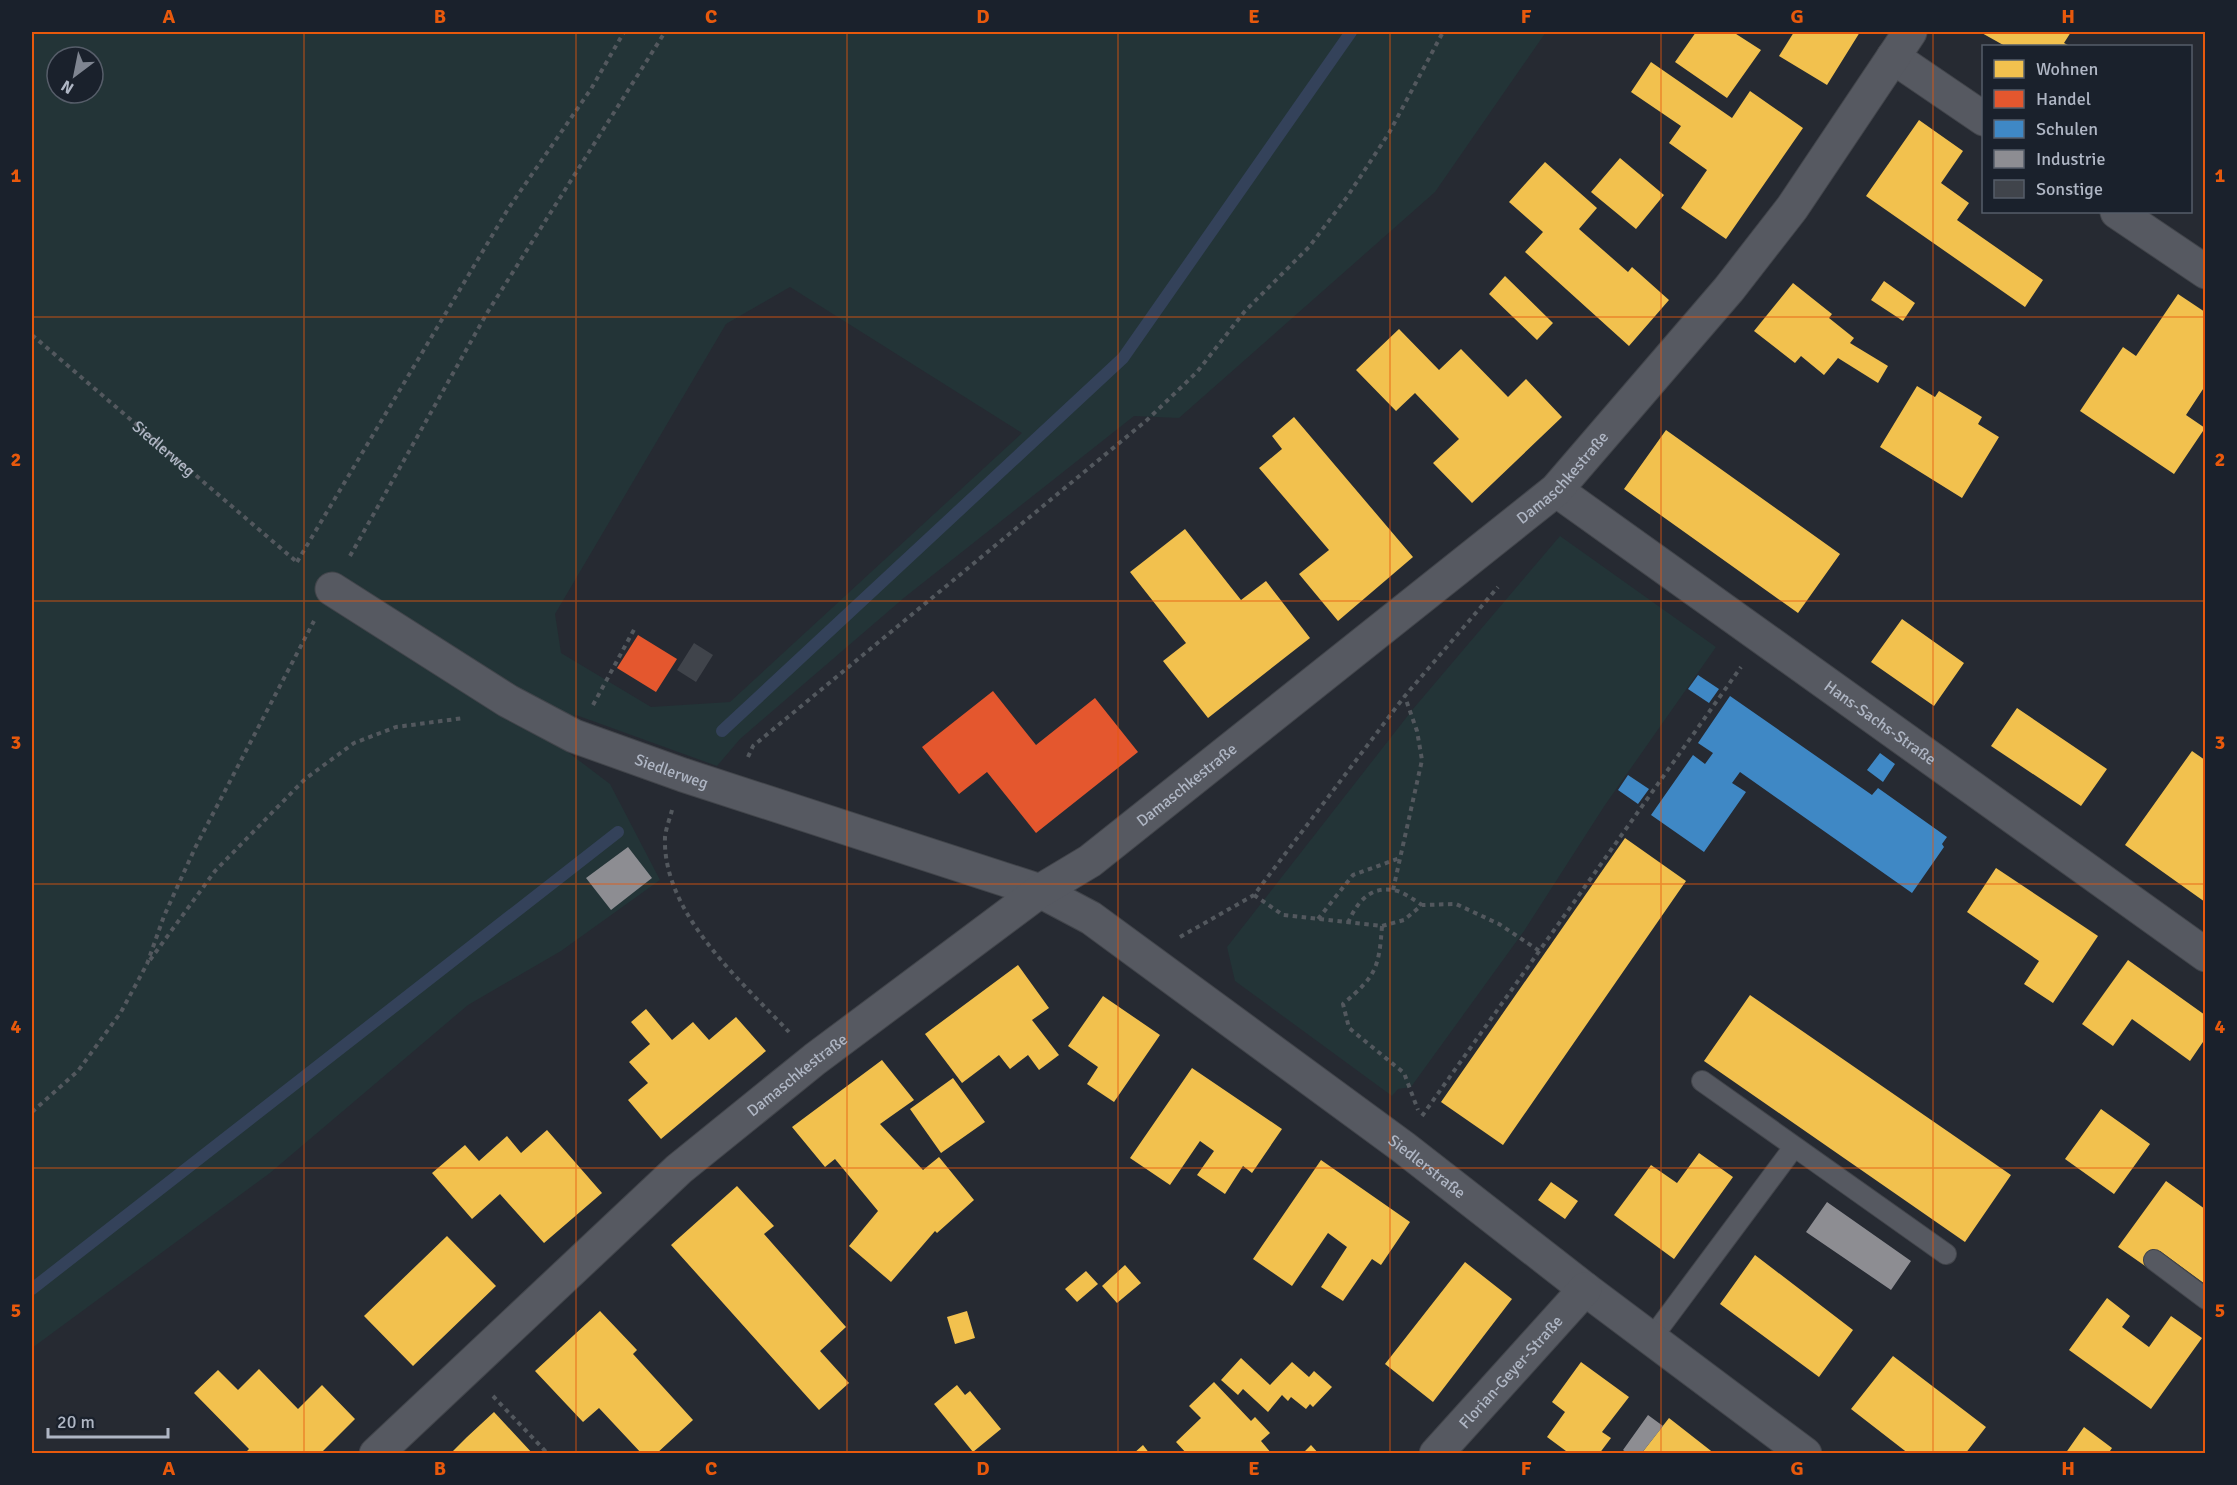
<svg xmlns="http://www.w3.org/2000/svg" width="2237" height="1485" font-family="Signika,sans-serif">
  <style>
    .green { fill: #233437; fill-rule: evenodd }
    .homes { fill: #f2c14e }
    .shops { fill: #e4572e }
    .schools { fill: #3f88c5 }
    .industry { fill: #8d8d92 }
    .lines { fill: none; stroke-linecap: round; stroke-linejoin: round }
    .stream { stroke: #34425a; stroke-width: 12 }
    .building { fill: #40444b }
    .lane-casing { stroke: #42454b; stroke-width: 22 }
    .street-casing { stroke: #42454b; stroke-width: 35 }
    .path { stroke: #53585e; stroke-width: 4; stroke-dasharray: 4.5 4.5; stroke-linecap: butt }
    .lane { stroke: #565961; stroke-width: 20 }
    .street { stroke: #565961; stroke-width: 33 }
    .grid { fill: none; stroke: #e8590c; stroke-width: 1.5; stroke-opacity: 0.55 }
    .labels { text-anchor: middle; stroke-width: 6; stroke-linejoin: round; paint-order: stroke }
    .street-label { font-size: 16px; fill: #afb6c4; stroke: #1a212c }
    .neatline { fill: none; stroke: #e8590c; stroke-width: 2 }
    .grid-label { font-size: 20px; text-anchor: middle; font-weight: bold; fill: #e8590c }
  </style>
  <rect width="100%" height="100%" fill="#262a32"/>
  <path class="green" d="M32,32H1546L1435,192L1179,418L1134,416L905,597L740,739L717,766L576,715L548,737L610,784L660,880L561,951L468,1005L270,1173L32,1348ZM57,57H93V93H57ZM790,287L1022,433L730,702L651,707L561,653L555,614L726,324Z
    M1560,536L1716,647L1605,805L1524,931L1411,1087L1398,1089L1392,1096L1235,981L1227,947L1413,709Z"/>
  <path class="homes" d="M1696,32H1733L1761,50L1727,98L1675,62Z
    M1794,32H1860L1827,85L1779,56Z
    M1980,32H2071L2064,43L2070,46H2005Z
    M1651,62L1732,118L1750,91L1803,128L1726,239L1681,208L1707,170L1669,143L1681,126L1631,92Z
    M1919,120L1963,151L1941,183L1969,203L1957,220L2043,280L2025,307L1866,196Z
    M1620,158L1664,195L1636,229L1591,192Z
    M1545,162L1597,208L1579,229L1628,272L1632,267L1669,300L1629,346L1525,252L1543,232L1509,202Z
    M1505,276L1553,323L1537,340L1489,294Z
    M1884,281L1915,303L1903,321L1871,300Z
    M1793,283L1832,314L1829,318L1854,338L1850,343L1888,366L1878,383L1838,358L1824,375L1801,356L1795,363L1754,331Z
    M2178,294L2205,312V386L2186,415L2205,428L2174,474L2080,411L2123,347L2136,356Z
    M1399,329L1439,370L1461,349L1508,397L1526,379L1562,417L1472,503L1433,463L1459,439L1415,393L1396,411L1356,370Z
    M1917,386L1935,397L1939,391L1982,417L1978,424L1999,437L1962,498L1880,447Z
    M1294,417L1413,557L1338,621L1299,574L1329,550L1259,468L1282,449L1272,436Z
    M1666,430L1840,554L1798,613L1624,489Z
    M1185,529L1241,600L1266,581L1310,638L1208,718L1163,661L1186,643L1130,572Z
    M1902,619L1964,663L1934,706L1871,662Z
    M2017,708L2107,769L2081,806L1991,746Z
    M2192,751L2205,760V902L2125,845Z
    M1625,838L1686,881L1503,1145L1441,1102Z
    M1996,868L2098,936L2053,1003L2024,984L2039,961L1967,912Z
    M2128,960L2205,1015V1039L2190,1061L2132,1019L2113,1046L2082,1024Z
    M1018,965L1049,1008L1032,1020L1059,1055L1039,1070L1028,1055L1010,1069L999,1055L962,1083L925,1034Z
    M1750,995L2011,1175L1965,1242L1704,1061Z
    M1103,996L1160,1035L1114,1102L1087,1084L1098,1067L1068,1046Z
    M646,1009L672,1040L693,1022L709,1040L736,1017L766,1051L661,1139L628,1100L648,1083L629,1062L650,1044L631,1022Z
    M882,1060L914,1100L880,1124L923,1170L939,1157L974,1200L937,1233L935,1231L891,1282L849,1246L878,1211L835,1159L825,1167L792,1127Z
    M1192,1068L1282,1129L1252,1173L1243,1166L1225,1194L1197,1175L1214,1151L1200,1141L1170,1185L1130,1158Z
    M953,1078L985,1122L941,1153L910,1109Z
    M2101,1109L2150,1144L2114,1194L2065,1159Z
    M547,1130L602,1193L544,1243L500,1194L472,1219L432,1173L465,1145L479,1161L507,1136L521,1153Z
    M1699,1153L1733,1177L1674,1259L1614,1215L1651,1165L1677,1183Z
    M1321,1160L1410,1222L1381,1265L1372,1259L1343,1301L1321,1287L1347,1247L1328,1233L1292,1286L1253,1259Z
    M2166,1181L2205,1209V1284L2160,1251L2148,1268L2118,1247Z
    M1551,1182L1578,1201L1565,1219L1538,1200Z
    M737,1186L774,1226L764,1234L846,1327L820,1351L849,1383L819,1410L671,1245Z
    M447,1236L496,1286L413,1366L364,1316Z
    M1755,1255L1853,1330L1819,1377L1720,1304Z
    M1465,1262L1512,1299L1433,1402L1385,1364Z
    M1125,1265L1141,1283L1117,1303L1102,1286Z
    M1086,1271L1098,1284L1077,1302L1065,1289Z
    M2107,1298L2130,1316L2122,1327L2149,1347L2171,1316L2202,1338L2151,1409L2069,1350Z
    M600,1311L637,1350L633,1354L693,1420L656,1454H642L599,1408L583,1422L535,1371Z
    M967,1311L975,1338L955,1344L947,1317Z
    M1893,1356L1986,1427L1965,1454H1909L1851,1409Z
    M1241,1358L1270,1385L1292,1362L1309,1377L1314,1371L1332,1387L1313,1407L1310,1404L1306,1409L1291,1397L1288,1401L1282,1395L1268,1412L1243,1389L1238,1395L1221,1380Z
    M1581,1362L1629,1397L1602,1432L1611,1438L1599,1454H1570L1547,1437L1565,1412L1552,1402Z
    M259,1369L298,1409L322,1385L355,1419L320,1454H244L249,1449L194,1393L218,1370L238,1390Z
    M1214,1382L1251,1421L1255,1417L1270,1433L1261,1441L1272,1454H1187L1176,1442L1201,1418L1189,1406Z
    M957,1385L965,1395L970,1391L1001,1429L973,1452L934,1404Z
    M494,1412L533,1454H450L467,1437Z
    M1669,1418L1715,1454H1641Z
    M2084,1427L2112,1448L2108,1454H2065Z
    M1143,1445L1150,1454H1133Z
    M1311,1445L1319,1454H1302Z"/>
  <path class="shops" d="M638,635L677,659L656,692L617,668Z
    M993,691L1036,745L1095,698L1138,752L1036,833L987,772L959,794L922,747Z"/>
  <path class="schools" d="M1698,675L1719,689L1709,703L1688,689Z
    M1730,696L1872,795L1878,788L1947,837L1942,844L1944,847L1912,893L1740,772L1732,783L1746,792L1704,852L1651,815L1693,755L1705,764L1713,753L1698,743Z
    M1880,753L1895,764L1883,782L1867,770Z
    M1628,775L1649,789L1638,804L1618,790Z"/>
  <path class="industry" d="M628,847L652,878L611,910L586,878Z
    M1827,1202L1911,1261L1891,1290L1806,1232Z
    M1648,1415L1663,1426L1641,1454H1628L1623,1450Z"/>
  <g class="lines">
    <path class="stream" d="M722,731L1123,358L1351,32
      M32,1289L618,832"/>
  </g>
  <path class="building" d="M694,643L713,655L696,682L677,670Z"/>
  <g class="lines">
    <g class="lane-casing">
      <path id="lane" d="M1702,1081L1946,1254
        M2154,1260L2206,1299
        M1651,1339L1794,1147"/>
    </g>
    <g class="street-casing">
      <g id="street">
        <path d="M1893,57L1984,119"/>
        <path d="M2117,212L2206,272"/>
        <path id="s2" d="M1556,490L2206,955"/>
        <path id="s3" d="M332,589L508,701L574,736L683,775L1040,891L1091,918L1403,1147L1585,1289L1805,1454"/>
        <path id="s4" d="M376,1454L679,1169L815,1059L1040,891L1090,861L1556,490L1729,289L1792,208L1910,32"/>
        <path id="s5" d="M1436,1454L1585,1289"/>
      </g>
    </g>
    <g class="path">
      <path id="s1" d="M32,335L298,563"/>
      <path d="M350,556L487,313L665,32"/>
      <path d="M297,562L508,209L591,89L624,32"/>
      <path d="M593,705L636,626"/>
      <path d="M748,757L753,746L1147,420L1197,372L1245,311L1309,247L1347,197L1389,133L1443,32"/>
      <path d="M672,810C670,818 666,828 665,837C662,913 741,981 789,1032"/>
      <path d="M1393,890L1422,760L1417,731L1405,697"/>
      <path d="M1254,895L1283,915L1382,926L1404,920L1422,905L1456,904L1499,924L1541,952"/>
      <path d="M1318,919L1353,875L1400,858"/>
      <path d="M1348,923C1356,904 1369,886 1393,890C1402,891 1414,900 1422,905"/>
      <path d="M1382,926C1379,968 1376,976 1343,1004L1349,1028L1404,1073L1418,1110"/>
      <path d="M1180,937L1254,895L1404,697L1498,587"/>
      <path d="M150,960L215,871L305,779L354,743L396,727L464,718"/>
      <path d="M32,1112L78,1071L121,1012L147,964L164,916L195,848L314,621"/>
      <path d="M1422,1116L1741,667"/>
      <path d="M493,1396L548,1454"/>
    </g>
    <use href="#lane" class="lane"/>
    <use href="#street" class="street"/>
  </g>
  <path class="grid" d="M304,32V1454M576,32V1454M847,32V1454M1118,32V1454M1390,32V1454M1661,32V1454M1933,32V1454M32,317H2206M32,601H2206M32,884H2206M32,1168H2206"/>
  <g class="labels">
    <g class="street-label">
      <text dy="6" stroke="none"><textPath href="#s1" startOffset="174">Siedlerweg</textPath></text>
      <text dy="6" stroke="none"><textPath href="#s4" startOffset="1539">Damaschkestraße</textPath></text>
      <text dy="6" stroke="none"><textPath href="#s2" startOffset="399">Hans-Sachs-Straße</textPath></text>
      <text dy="6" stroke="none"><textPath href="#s3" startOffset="387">Siedlerweg</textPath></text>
      <text dy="6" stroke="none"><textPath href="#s4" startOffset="1053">Damaschkestraße</textPath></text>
      <text dy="6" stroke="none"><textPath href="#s4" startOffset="567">Damaschkestraße</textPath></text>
      <text dy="6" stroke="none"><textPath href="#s3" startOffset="1250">Siedlerstraße</textPath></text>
      <text dy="6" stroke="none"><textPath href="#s5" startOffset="111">Florian-Geyer-Straße</textPath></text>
    </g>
  </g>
  <rect width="2237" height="1485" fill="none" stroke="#1a212c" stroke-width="66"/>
  <rect x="1982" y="45" width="210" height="168" fill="#1a212c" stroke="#565d69" stroke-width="1.5"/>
  <rect x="1994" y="60" width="30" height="18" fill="#f2c14e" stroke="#565d69" stroke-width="1.5"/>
  <text x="2036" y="75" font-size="18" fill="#afb6c4">Wohnen</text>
  <rect x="1994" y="90" width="30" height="18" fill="#e4572e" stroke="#565d69" stroke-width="1.5"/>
  <text x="2036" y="105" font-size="18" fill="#afb6c4">Handel</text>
  <rect x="1994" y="120" width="30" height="18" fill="#3f88c5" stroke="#565d69" stroke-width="1.5"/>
  <text x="2036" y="135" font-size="18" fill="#afb6c4">Schulen</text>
  <rect x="1994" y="150" width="30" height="18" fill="#8d8d92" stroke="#565d69" stroke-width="1.5"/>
  <text x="2036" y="165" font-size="18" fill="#afb6c4">Industrie</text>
  <rect x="1994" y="180" width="30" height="18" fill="#40444b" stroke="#565d69" stroke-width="1.5"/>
  <text x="2036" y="195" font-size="18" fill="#afb6c4">Sonstige</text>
  <g transform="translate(75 75) rotate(212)"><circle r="28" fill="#1a212c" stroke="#565d69" stroke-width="1.5"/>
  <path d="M0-4.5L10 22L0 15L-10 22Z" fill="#7f8591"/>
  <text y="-9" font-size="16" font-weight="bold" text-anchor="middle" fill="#afb6c4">N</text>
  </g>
  <path d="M48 1428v9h120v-9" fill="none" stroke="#afb6c4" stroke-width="3"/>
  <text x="57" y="1428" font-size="18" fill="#afb6c4" stroke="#1a212c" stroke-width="4.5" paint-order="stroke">20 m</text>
  <rect x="33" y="33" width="2171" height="1419" class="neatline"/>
  <g class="grid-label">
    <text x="169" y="23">A</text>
    <text x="440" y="23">B</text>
    <text x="711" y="23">C</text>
    <text x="983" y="23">D</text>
    <text x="1254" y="23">E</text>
    <text x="1526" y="23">F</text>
    <text x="1797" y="23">G</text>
    <text x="2068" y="23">H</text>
    <text x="16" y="182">1</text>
    <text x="2220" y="182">1</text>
    <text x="16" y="466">2</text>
    <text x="2220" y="466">2</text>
    <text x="16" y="749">3</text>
    <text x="2220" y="749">3</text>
    <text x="16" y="1033">4</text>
    <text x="2220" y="1033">4</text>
    <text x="16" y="1317">5</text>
    <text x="2220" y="1317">5</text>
    <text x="169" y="1475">A</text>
    <text x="440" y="1475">B</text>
    <text x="711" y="1475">C</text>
    <text x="983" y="1475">D</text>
    <text x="1254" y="1475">E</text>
    <text x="1526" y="1475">F</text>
    <text x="1797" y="1475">G</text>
    <text x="2068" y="1475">H</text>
  </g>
</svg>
